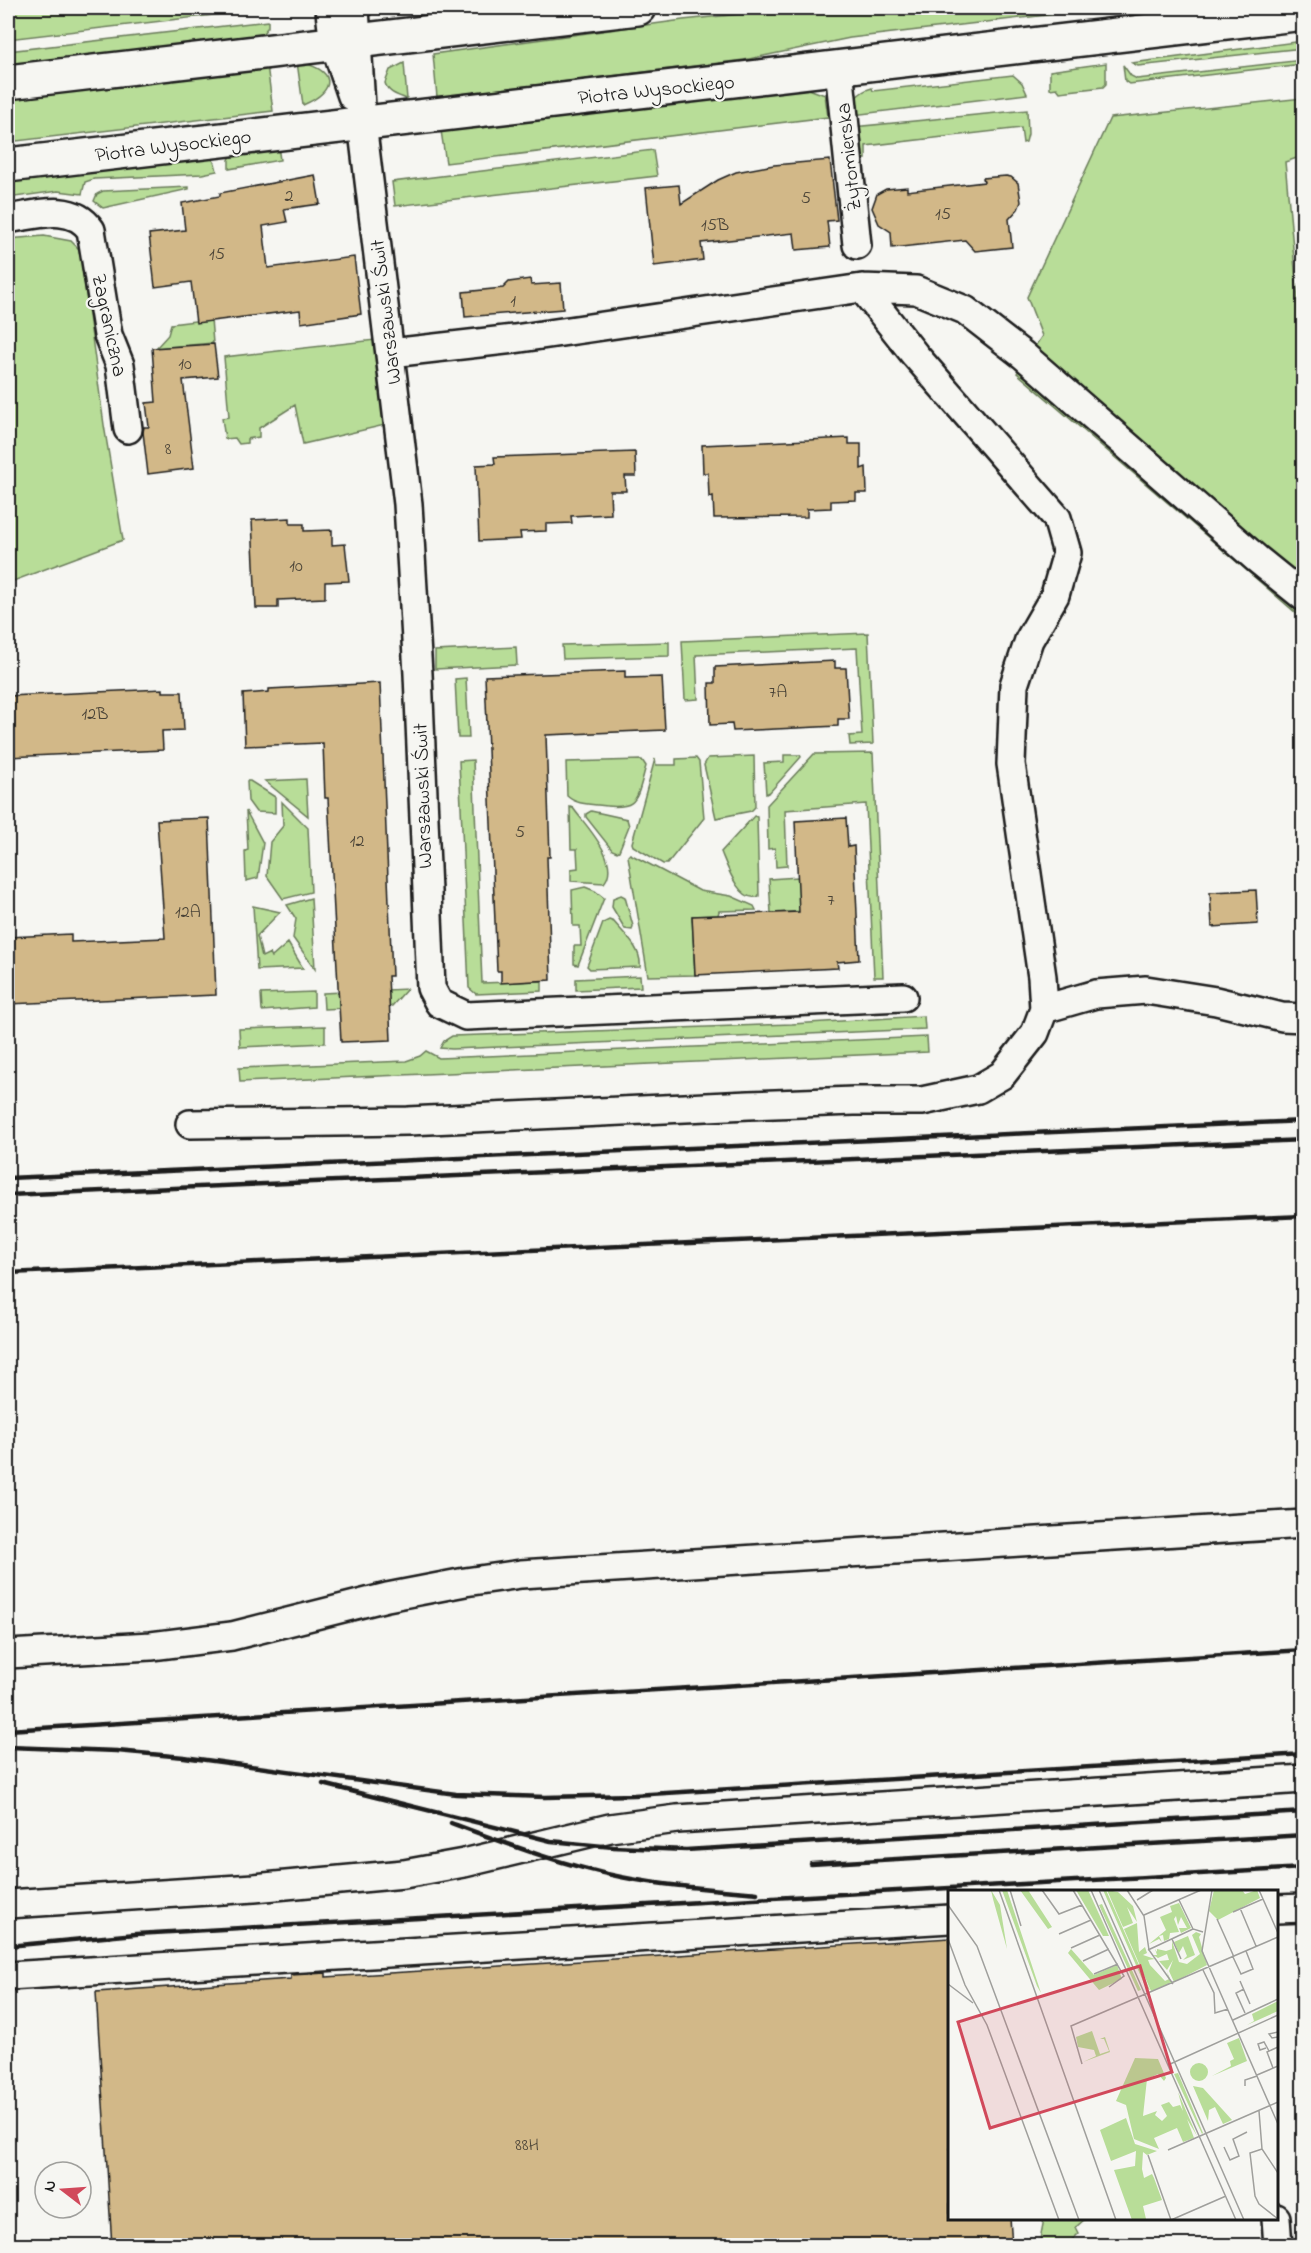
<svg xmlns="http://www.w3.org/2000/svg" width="1311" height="2253" font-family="'Indie Flower',sans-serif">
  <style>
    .green { fill: #b8dd98; stroke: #6a7c5a; stroke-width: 1.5 }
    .building { fill: #d2b888; stroke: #1c1c1c; stroke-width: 1.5 }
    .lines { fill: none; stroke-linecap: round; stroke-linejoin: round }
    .minor-casing { stroke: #1c1c1c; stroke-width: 32 }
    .major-casing { stroke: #1c1c1c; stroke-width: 38 }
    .minor { stroke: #f6f6f2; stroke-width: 27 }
    .major { stroke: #f6f6f2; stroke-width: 33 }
    .rail { stroke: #1c1c1c; stroke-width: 4.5 }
    .labels { text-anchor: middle; stroke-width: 4.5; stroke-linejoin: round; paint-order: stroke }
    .number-label { font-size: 18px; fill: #4a4337 }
    .street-label { font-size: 21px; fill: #1c1c1c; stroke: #f6f6f2 }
    .inset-road { fill: none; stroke: #9f9f9c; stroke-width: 1.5 }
    .view { fill: #d1495b; fill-opacity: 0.15; stroke: #d1495b; stroke-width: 3 }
    .inset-edge { fill: none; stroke: #1c1c1c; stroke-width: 3 }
  </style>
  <rect width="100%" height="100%" fill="#f6f6f2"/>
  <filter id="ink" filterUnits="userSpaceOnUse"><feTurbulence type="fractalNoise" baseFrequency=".0167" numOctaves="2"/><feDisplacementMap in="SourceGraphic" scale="12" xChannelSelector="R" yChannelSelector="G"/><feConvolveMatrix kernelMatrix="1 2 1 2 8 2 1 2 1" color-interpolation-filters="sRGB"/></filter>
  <g filter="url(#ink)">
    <path class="green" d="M8,8H266V9L8,39Z
      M797,8L1098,9L850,38L744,60L437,97L433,54L683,20Z
      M268,21V27L263,33V38L8,68V51Z
      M1303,41V48L1138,66L1132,63Z
      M1303,60V64L1129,84L1125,81L1123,65L1131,76L1137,79Z
      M297,62C335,68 339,90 303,105Z
      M404,63L407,99C397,95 388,93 385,83L390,70Z
      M1106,63V84L1103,87L1060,92L1057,88L1050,89V71Z
      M267,65L273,111L8,142V96Z
      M1013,75L1022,83L1027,94L853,115C850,101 858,92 872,88L873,91Z
      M806,88L825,95L828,117L446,163L441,131Z
      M1303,98V156L1285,162L1299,312H1304L1303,619L1017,373L1042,336L1027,297L1110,118Z
      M1027,110L1028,134L1026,142L1023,143L1021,128L866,146V159L861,158L853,127Z
      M278,146L280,160L229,169V160L232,154Z
      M653,150L657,176L395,206L392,182Z
      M210,156L215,163L217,171L202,174L94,179L85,182L82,194L58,191L8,198V179Z
      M189,187V189L103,208L94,201L97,194L103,191Z
      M44,236L71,241L80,250L104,425L123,540L8,583V239Z
      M211,319L213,343L156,348L168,335L171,324Z
      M375,340L385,425L303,444L295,405L259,428V437L247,439V443L239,444L235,438L225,439L222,418L229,417L224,357Z
      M868,633L873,744L850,745L849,736L862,735L857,648L696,655L698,699L685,700L682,641Z
      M669,642V656L563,659L562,645Z
      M516,647L517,665L435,669V651Z
      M466,678L469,738H458L455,679Z
      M873,753L883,977H874L866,804L785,810L787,866L776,867L775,848L768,849L767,805L814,754Z
      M784,755H800L801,757L770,792L766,794L764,763L784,762Z
      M754,756L755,807L751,811L716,818L704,765L708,758Z
      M696,758L699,762L704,818L667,864H663L633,846L632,843L655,759L656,765H676V759Z
      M473,760L482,983L542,981V991L476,994L469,988L459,761Z
      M642,760L646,766C636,801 639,811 598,805C587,804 576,804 567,796L566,762Z
      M306,779L308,816L265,781Z
      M247,781H250L275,797V813L256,812L248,801Z
      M282,802L308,828L311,892L283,899L267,876L270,842L283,826Z
      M570,807L573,808C585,825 622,862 604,883L571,881V869L578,868L577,849H571Z
      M246,811L263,843L258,878L246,881L245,851L248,850Z
      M591,811L627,819L629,826L619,851L617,852L612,850L586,817V814Z
      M754,816L757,817L759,896C740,905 727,866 721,852Z
      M630,854L700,891L731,896L754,906L756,910L719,911L718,915L692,916L695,975L648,976L628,856Z
      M798,877L806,911L771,913L769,879Z
      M585,887L595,891L604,898L578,965L574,964V946H581L580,926H573L572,890Z
      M621,895L625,897L633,926L632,930L625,929L612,907L613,898Z
      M311,898L315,969L293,938L296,919L287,905Z
      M253,906L280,912L257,936L262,957L270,953L272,957L288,943L303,968L257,970Z
      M609,920L614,922C625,935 642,949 640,967L590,969L587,966L603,923Z
      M640,976L641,987L576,990V979Z
      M407,989L392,1006L324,1009L323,993Z
      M314,992V1007L262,1011L261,994Z
      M924,1016L925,1029L452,1049L440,1048L444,1041L452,1036L792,1024Z
      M325,1026V1043L240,1047L239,1029Z
      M927,1037L928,1052L240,1082L239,1068L406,1061L420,1056L426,1051L439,1058Z
      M1044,2219V2218L1085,2219L1076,2227L1079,2233L1067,2245H1039Z"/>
    <path class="building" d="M830,160L837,220L827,221L830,247L796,250L794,233L701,243L703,260L654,266L646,188L679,185L681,204L718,180L736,172L774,165Z
      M315,175L320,204L284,209L287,222L263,226L268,268L354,257L361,314L301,323L300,310L196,323L191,282L155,287L149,234L185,230L182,203L220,196V193Z
      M1006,176L1011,177L1018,183L1021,202L1018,209L1009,219L1012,247L975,251L965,240L892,248L891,232L879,224L872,208L877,194L886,189L907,187V191L984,182L983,178Z
      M530,279L531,285L561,283L563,309L465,317L463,292L503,288L509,282Z
      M214,344L218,377L183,380L194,468L148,474L143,432L144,427H149L146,403L156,402L152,348Z
      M849,438V444H861V469L866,467L867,493H856V500L831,501V508L807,509V517L714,518L713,496L709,497L708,473H703L702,445Z
      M635,452L636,476H625L626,491H610L611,514L571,516L572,523L546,524V531L520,532L521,539L479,541L476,465L495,464L494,457Z
      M290,518V524H304V531L332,530V545L345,544L349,581L325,582V598L278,600V608H256L252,520Z
      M835,661V668H846L849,719H838V726L733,731L732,724L710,725L709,683H715V667Z
      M625,671V678L662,677L665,730L546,735L550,857H547L551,980L501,983V971H497L485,676Z
      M380,683L392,976H388L391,1040L341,1042L328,798H325L323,743L245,746L243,694L269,692V689Z
      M163,689V692H182L184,730L162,731L163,750L8,757V696Z
      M209,818L216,995L8,1004V937L71,934V942L165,938L157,820Z
      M846,818L848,847L854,846L859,960L837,962L838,968L695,975L692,916L799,912L795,821Z
      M1256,890L1258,924L1212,927L1210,892Z
      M950,1938V2218H1010L1012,2246H112L96,1992L291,1979V1975L326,1973V1977Z"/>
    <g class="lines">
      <g class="minor-casing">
        <path id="minor" d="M330,8C331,39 342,66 352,96
          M355,8L362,123L408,504L418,674L431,988L439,1003L466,1016L903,997
          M839,68L857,245
          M8,219C35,215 72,202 91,230L108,335L120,365L128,429
          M391,353L514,339L862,288L916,290L965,310L1023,355L1257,559L1304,597
          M1044,1009L1096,994L1146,990L1216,1001L1282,1017L1304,1018
          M190,1124L408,1121L749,1105L854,1101H922L978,1089L1002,1075L1035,1033L1044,1009L1042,977L1011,764L1014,685L1029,640L1055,595L1067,553L1057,518L915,355L862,288
          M8,1654L151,1646L232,1636L387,1597L465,1582L521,1574L1304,1524
          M8,1904L254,1888L404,1874L464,1863L610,1828L677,1819L1304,1779
          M1276,1909L1304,1908
          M8,1976L950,1919
          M1276,2218L1278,2246"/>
      </g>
      <g class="major-casing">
        <path id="major" d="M8,82L638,8
          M8,165L1304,13"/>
      </g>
      <use href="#minor" class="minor"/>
      <use href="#major" class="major"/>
      <path class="rail" d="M8,1178L1304,1121
        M8,1195L1304,1140
        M8,1273L1304,1216
        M8,1730L1304,1650
        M8,1747L117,1751L184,1757L456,1794L545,1797L634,1795L1304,1754
        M323,1784L551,1841L613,1847L686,1850L1304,1812
        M451,1823C507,1844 562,1865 621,1877C665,1886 711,1889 757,1893
        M811,1864L1304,1835
        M8,1946L136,1934L1304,1868"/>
    </g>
  </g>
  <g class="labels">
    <g class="number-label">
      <text x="289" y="201">2</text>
      <text x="806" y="203">5</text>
      <text x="943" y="219">15</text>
      <text x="715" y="230">15B</text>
      <text x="217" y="259">15</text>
      <text x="513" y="306">1</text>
      <text x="185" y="369">10</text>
      <text x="168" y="454">8</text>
      <text x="296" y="571">10</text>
      <text x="778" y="697">7A</text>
      <text x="95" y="719">12B</text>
      <text x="520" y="837">5</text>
      <text x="357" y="846">12</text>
      <text x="831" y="905">7</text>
      <text x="188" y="917">12A</text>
      <text x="527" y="2150">88H</text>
    </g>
    <g class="street-label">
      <text transform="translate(656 89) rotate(-6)" y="7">Piotra Wysockiego</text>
      <text transform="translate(173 145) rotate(-7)" y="7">Piotra Wysockiego</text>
      <text transform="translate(848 157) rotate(-96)" y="7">Żytomierska</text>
      <text transform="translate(385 312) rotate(-97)" y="7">Warszawski Świt</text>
      <text transform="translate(110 325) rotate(78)" y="7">Zagraniczna</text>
      <text transform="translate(422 796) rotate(-92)" y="7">Warszawski Świt</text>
    </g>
  </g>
  <g transform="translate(948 1890)">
    <rect width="330" height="330" fill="#f6f6f2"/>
    <path d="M43,0L52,15L59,59L45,9ZM54,0H59L93,103L89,96ZM72,0H80L104,37L100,39ZM128,0H140L161,46H155ZM155,0H158L202,100L198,98ZM159,0L170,2L185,16L189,32L179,17L185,33L175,37ZM266,0H294L297,4L309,0L312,8L270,30L261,21ZM231,13L243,38L233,43L231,38H239L233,27L230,35L228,26L226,29L231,42L222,43L221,49L216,51L215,45L211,46L214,52L211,49L201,54L218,40L212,27L224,22L222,16ZM154,14L193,100L190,101L151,15ZM189,33L191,62L197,57L199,63L195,65L207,69L200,70L202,75L217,91L221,89L219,82L224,93L203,101L176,39ZM248,42L253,44L251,47L259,75L226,92L221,81L225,70L219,80L211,71L221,70L219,64L210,68L205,65H209L207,59L209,62V59L218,61L224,59V51L231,72L239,74L252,64L244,45ZM240,46L247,65L235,70L239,66L235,56L231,63L226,52ZM123,59L146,85L169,75L174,89L151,100L120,63ZM330,111V121L299,135L306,131L304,124ZM144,141L152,164L161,161L156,149H152L157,147L162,162L135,172L148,166L146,160L130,157L128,147ZM291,148L299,171L264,186L283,176L282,171L286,169L279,153ZM187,168L210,169L218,188L216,191L210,184L199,189L195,226L209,221L207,225L214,231L219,226L213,215L221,212L225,217L232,215L235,221L230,202L249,246L239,229L246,248L235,252L229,238L206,248L211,259L186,249L178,215L168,211ZM242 182a9 9 0 1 1 18 0a9 9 0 1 1-18 0ZM230,183L255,243L254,244L226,184ZM245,196L255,198L284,230L275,234L267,217L261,220L260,231ZM178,228L187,254L209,261L199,265L195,262L194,279L196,288L204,284L206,288L214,310L195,316L198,329L194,330H184L166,280L187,276L188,261L163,271L152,240Z" fill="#b8dd98"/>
    <path class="inset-road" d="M51,0L168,330M62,0L73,36M94,0L111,24L134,15M125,0L176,86L161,97M143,0L288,330M151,0L296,330M179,0L196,26L201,60L225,94M264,0L254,61L330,234M311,0L330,43M189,10L205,0M231,10L245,39L255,42M0,15L29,56L131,330M292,18L308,56M285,22L315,9M196,25L253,0M269,29L286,67M111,44L143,30M0,49L17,95L39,135L111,330M224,49L233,69M123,58L152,45M200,60L245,39M285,67L293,84L305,79L298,61M135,71L161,59M255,80L266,103L267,123L280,119M146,84L170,74M292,91L302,114M0,94L25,113M296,99L288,103L297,123M285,130L330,109M330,142L321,144L324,148L330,147M318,158L312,160L310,154L316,152L321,161M134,174L123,136L330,47M220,175L330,125M325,178L319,162L330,157M309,185L330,176M297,196V190L309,186M311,221L314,259L330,283M276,257L282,270L291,266L285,249L299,242M314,259L302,263L307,306L311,314L330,329M220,260L330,212M200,265L223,330M223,330L278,306"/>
    <path class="view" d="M192,76L224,182L42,238L10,132Z"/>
    <rect width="330" height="330" class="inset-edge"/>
  </g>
  <rect width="1311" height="2253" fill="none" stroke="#f6f6f2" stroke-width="30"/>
  <rect x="15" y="15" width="1281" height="2223" fill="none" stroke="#1c1c1c" stroke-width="2" filter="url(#ink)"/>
  <g transform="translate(63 2190) rotate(287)"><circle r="28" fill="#f6f6f2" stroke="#9f9f9c" stroke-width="1.5"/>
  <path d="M0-4.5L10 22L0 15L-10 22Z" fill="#d1495b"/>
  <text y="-9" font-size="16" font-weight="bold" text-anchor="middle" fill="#1c1c1c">N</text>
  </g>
</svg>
